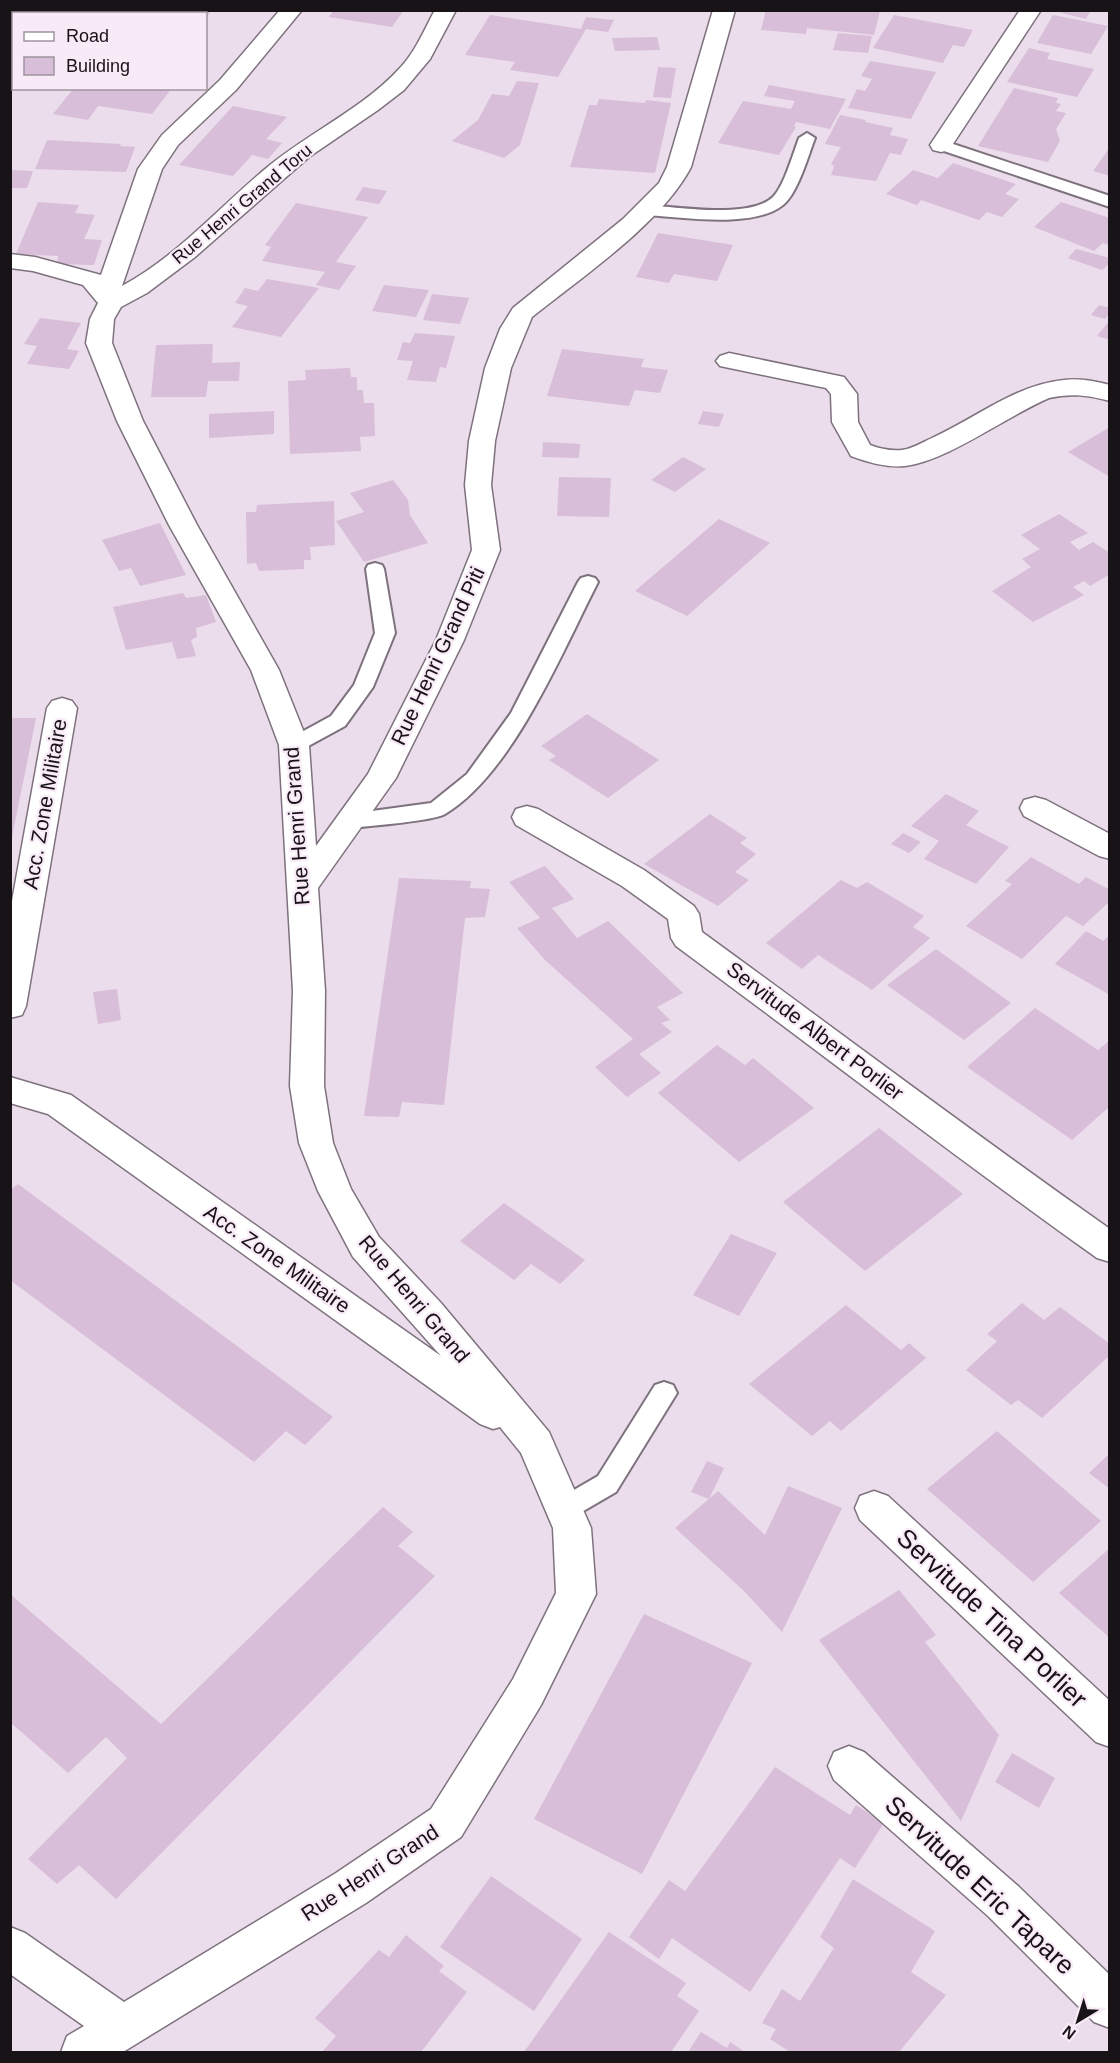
<svg xmlns="http://www.w3.org/2000/svg" width="1120" height="2063" font-family="Arial,sans-serif">
  <style>
    .building { fill: #d8bed8 }
    .lines { fill: none; stroke-linecap: round; stroke-linejoin: round }
    .lane-casing { stroke: #7e727e; stroke-width: 4 }
    .street-casing { stroke: #7e727e; stroke-width: 3 }
    .lane { fill: #fff; fill-rule: evenodd }
    .street { fill: #fff; fill-rule: evenodd }
    .labels { text-anchor: middle; stroke-width: 4.5; stroke-linejoin: round; paint-order: stroke }
    .far-street-label { font-size: 18px; fill: #171317; stroke: #f9eaf8 }
    .street-label { font-size: 21px; fill: #171317; stroke: #f9eaf8 }
    .near-street-label { font-size: 26px; fill: #171317; stroke: #f9eaf8 }
  </style>
  <rect width="100%" height="100%" fill="#ebddeb"/>
  <path class="building" d="M139,10H211L206,19V14H137Z
    M334,10H404L392,27L329,17Z
    M766,10H873L880,11L874,35L807,28L806,34L761,30Z
    M1051,10H1091L1086,19Z
    M490,15L581,29L586,17L614,20L608,32L586,29L558,77L510,70L515,62L465,55Z
    M894,15L973,30L964,47L953,45L943,63L873,48Z
    M1053,15L1108,26L1091,54L1037,43Z
    M10,24L14,25V58L10,57Z
    M838,33L872,36L868,53L833,50Z
    M657,37L660,50L615,51L612,38Z
    M1029,48L1050,53L1047,59L1094,69L1077,97L1007,82Z
    M870,61L936,72L911,119L848,108L857,89L865,91L872,79L861,76Z
    M658,67L676,68L671,98L653,97Z
    M517,81L539,83L520,145L504,158L452,141L478,120L492,94L509,96Z
    M769,85L846,99L830,129L796,122L794,126L796,127L779,155L718,143L743,101L791,109L795,101L764,96Z
    M74,88H172L152,114L98,106L88,120L53,114Z
    M1014,88L1058,98L1056,103L1061,104L1056,111L1066,113L1056,129L1060,141L1048,162L978,146Z
    M599,99L645,103L646,100L671,103L655,173L570,167L589,105H597Z
    M233,106L287,117L266,139L282,143L268,159L252,155L233,176L179,165Z
    M840,115L866,120L865,122L893,128L890,135L908,139L901,155L890,153L876,181L831,175L834,166L831,164L841,147L825,144Z
    M47,140L121,144L120,146L135,147L126,172L35,169Z
    M1110,147V176L1093,171Z
    M953,163L1016,184L1005,194L1019,199L1002,217L987,212L979,220L921,200L917,205L886,194L913,170L938,178Z
    M10,170L33,171L27,188H10Z
    M363,187L387,191L379,204L355,200Z
    M38,202L79,205L75,213L95,215L84,239L102,240L94,265L57,264L58,256L16,254Z
    M1061,202L1110,218V245L1103,243L1094,251L1034,227Z
    M296,203L368,217L336,262L356,266L339,290L316,285L325,272L262,261L271,247L265,245Z
    M658,233L733,245L717,281L674,274L669,283L636,277Z
    M1076,249L1110,258V263L1102,270L1068,258Z
    M267,279L319,288L281,337L232,327L248,306L235,303L245,288L258,291Z
    M384,285L429,290L416,317L372,311Z
    M432,294L469,298L460,324L423,320Z
    M1099,305L1110,308V313L1105,319L1091,315Z
    M40,318L81,323L67,349L79,351L69,369L27,364L37,346L24,344Z
    M1110,320V340L1097,336Z
    M415,333L455,336L446,368L440,367L436,382L407,380L413,361L397,360L403,342L410,343Z
    M213,344L212,363L240,362L239,381H208L206,397H151L156,345Z
    M562,349L644,359L641,367L668,370L660,393L635,390L629,406L547,396Z
    M350,368L351,377H357V390H363L364,403H374L375,436L360,437L361,451L290,454L288,381L306,380L305,370Z
    M274,411V434L209,438V414Z
    M703,411L724,414L719,427L698,424Z
    M1110,427V477L1068,452Z
    M543,442L580,444L579,458L542,457Z
    M683,457L706,469L675,492L651,480Z
    M559,477L611,478L609,517L557,516Z
    M393,480L408,500L410,515L428,543L364,562L336,521L364,512L350,493Z
    M334,501L335,545L310,547L311,560H304V569L259,571L256,563L247,564L246,512H256L257,505Z
    M1059,514L1088,533L1070,542L1079,550L1093,542L1110,553V574L1090,586L1084,581L1073,587L1084,595L1033,622L992,591L1031,567L1022,559L1040,549L1021,535Z
    M719,519L770,543L687,616L635,591Z
    M160,523L186,575L140,586L131,568L119,571L102,540Z
    M183,593L186,598L206,595L216,622L196,628L197,637L191,640L196,656L177,659L172,642L126,650L113,607Z
    M587,714L659,760L608,798L549,760L556,756L541,746Z
    M10,718H36L12,837H10Z
    M946,794L979,811L966,825L1009,847L976,884L924,859L939,841L911,826Z
    M710,814L747,838L740,843L756,854L735,872L749,880L718,906L644,864Z
    M903,833L921,842L909,853L891,844Z
    M1031,857L1079,884L1086,877L1110,890V901L1083,926L1066,916L1022,959L966,926L1012,884L1005,881Z
    M545,866L574,899L552,908L577,938L608,921L683,993L657,1007L670,1020L661,1023L672,1032L639,1054L661,1073L627,1097L595,1067L633,1039L545,960L517,928L540,918L509,882Z
    M399,878L471,881L470,888L490,889L485,917L465,918L444,1105L402,1102L399,1117L364,1116Z
    M841,880L857,888L867,882L924,916L913,927L930,938L872,990L818,955L802,969L766,943Z
    M1086,931L1103,941L1110,935V995L1055,964Z
    M936,949L1011,1003L964,1040L887,985Z
    M117,989L121,1020L98,1024L93,992Z
    M1035,1008L1098,1050L1110,1040V1106L1072,1140L967,1067Z
    M717,1045L745,1065L753,1058L814,1108L739,1162L658,1093Z
    M879,1128L963,1194L865,1271L783,1202Z
    M18,1184L333,1417L305,1445L286,1431L254,1462L10,1280V1190Z
    M504,1203L585,1260L560,1284L531,1264L514,1280L460,1241Z
    M731,1234L777,1253L739,1316L693,1295Z
    M1022,1303L1044,1320L1060,1307L1110,1344V1355L1042,1418L1018,1400L1011,1405L966,1370L997,1341L987,1334Z
    M846,1305L901,1350L909,1343L926,1358L841,1431L830,1421L812,1436L749,1384Z
    M997,1431L1101,1521L1033,1582L927,1489Z
    M1110,1453V1489L1089,1473Z
    M707,1461L724,1468L709,1499L691,1492Z
    M788,1486L842,1508L782,1632L743,1590L675,1528L718,1491L765,1535Z
    M383,1507L413,1532L398,1546L435,1576L116,1899L79,1865L57,1884L28,1859L127,1758L106,1737L68,1773L10,1722V1594L161,1724Z
    M1110,1548V1638L1059,1593Z
    M899,1590L936,1635L925,1642L999,1735L961,1821L819,1640Z
    M644,1614L752,1663L642,1874L534,1819Z
    M1012,1753L1055,1778L1039,1808L995,1782Z
    M775,1767L850,1815L856,1805L884,1823L855,1868L840,1858L750,1992L672,1938L659,1959L629,1937L669,1880L685,1891Z
    M491,1876L582,1939L534,2011L440,1947Z
    M853,1879L935,1931L911,1972L946,1995L899,2052H790L770,2039L776,2029L762,2023L782,1989L800,2001L834,1948L820,1937Z
    M609,1932L686,1983L677,1996L699,2011L671,2052H524Z
    M406,1935L444,1966L439,1971L467,1992L421,2052H322L336,2036L315,2018L379,1950L389,1957Z
    M701,2032L727,2048L730,2042L745,2052H688Z"/>
  <g class="lines">
    <g class="lane-casing">
      <path id="lane" d="M807,133L815,138C808,156 798,193 783,205C753,229 683,217 646,215L638,210L646,205C676,207 750,219 773,197C784,186 793,154 799,138Z
        M941,140L1110,196V207L935,148L933,145Z
        M375,563L382,565L384,569L395,633L373,687L345,726L301,750L294,752L287,750L284,745L287,740L331,716L354,685L375,633L366,569L368,565Z
        M588,576L595,578L598,582C562,652 513,773 445,814C434,821 368,826 350,828L343,826L340,821L343,816L350,814L431,803L467,774L511,713L578,582L581,578Z
        M664,1382L673,1385L677,1393L616,1492L573,1517L564,1520L555,1517L551,1509L555,1501L598,1476L655,1385Z"/>
    </g>
    <g class="street-casing">
      <path id="street" d="M280,10H302L236,90L178,145L162,169L122,286C178,256 221,205 270,165C312,131 363,108 399,69C415,53 424,30 435,10H456L430,59L404,90L378,110L309,157L195,257L147,293L121,307L114,319L112,343L143,421L197,525L279,670L309,745L316,846L368,774L436,640L472,550L465,485L469,441L485,368L500,329L513,308L623,219L659,183L667,167L713,10H735L691,167C662,223 582,277 532,317L511,368L495,441L491,485L500,550L464,640L396,778L318,888L325,991L324,1086L333,1143L351,1189L379,1237L441,1303L549,1432L591,1528L596,1594L541,1705L461,1837L366,1903L123,2052H61L67,2036L84,2026L10,1974V1927L25,1933L124,2002L336,1873L431,1809L513,1679L556,1593L553,1528L521,1453L500,1427L493,1429L480,1424L48,1114L10,1103V1077L71,1095L441,1356L353,1257L318,1191L299,1143L290,1086L293,991L279,745L251,670L169,525L117,421L86,343L90,319L98,303L83,285L33,271L10,268V254L35,257L101,275L138,169L162,135L220,80Z
        M1020,10H1041L949,150L941,152L933,150L930,145Z
        M729,353L844,377L857,394L858,422L870,445C880,449 891,451 902,450C912,449 923,442 932,438C976,418 1015,385 1064,380C1080,378 1094,381 1110,385V401C1088,395 1071,393 1049,398C1007,416 947,461 905,466C887,468 867,462 851,456L832,422L831,394L826,388L720,366L716,361L720,356Z
        M62,698L72,701L77,708L26,1006L22,1015L10,1018V912L47,708L52,701Z
        M1035,797L1046,800L1110,834V859L1099,856L1024,816L1020,808L1024,800Z
        M527,806L538,809L644,870L694,906L699,914L702,932C838,1031 972,1132 1110,1229V1262L1097,1258C955,1157 817,1050 676,946L671,938L668,919L622,886L516,825L512,817L516,809Z
        M874,1491L888,1496L1110,1701V1747L1096,1742L860,1520L855,1508L860,1496Z
        M849,1746L864,1752L1018,1886L1110,1975V2028L1094,2022L988,1916L834,1780L828,1766L834,1752Z"/>
    </g>
    <use href="#lane" class="lane"/>
    <use href="#street" class="street"/>
  </g>
  <g class="labels">
    <g class="far-street-label">
      <text transform="translate(242 204) rotate(-40)" y="6">Rue Henri Grand Toru</text>
    </g>
    <g class="street-label">
      <text transform="translate(438 656) rotate(-65)" y="7">Rue Henri Grand Piti</text>
      <text transform="translate(45 804) rotate(-80)" y="7">Acc. Zone Militaire</text>
      <text transform="translate(297 826) rotate(-94)" y="7">Rue Henri Grand</text>
      <text transform="translate(815 1031) rotate(37)" y="7">Servitude Albert Porlier</text>
      <text transform="translate(277 1259) rotate(35)" y="7">Acc. Zone Militaire</text>
      <text transform="translate(414 1299) rotate(50)" y="7">Rue Henri Grand</text>
      <text transform="translate(370 1873) rotate(-33)" y="7">Rue Henri Grand</text>
    </g>
    <g class="near-street-label">
      <text transform="translate(992 1618) rotate(43)" y="9">Servitude Tina Porlier</text>
      <text transform="translate(980 1885) rotate(43)" y="9">Servitude Eric Tapare</text>
    </g>
  </g>
  <rect width="1120" height="2063" fill="none" stroke="#171317" stroke-width="24"/>
  <rect x="12" y="12" width="195" height="78" fill="#f9eaf8" stroke="#9f949e" stroke-width="1.5"/>
  <rect x="24" y="32" width="30" height="9" fill="#ffffff" stroke="#9f949e" stroke-width="1.5"/>
  <text x="66" y="42" font-size="18" fill="#171317">Road</text>
  <rect x="24" y="57" width="30" height="18" fill="#d8bed8" stroke="#9f949e" stroke-width="1.5"/>
  <text x="66" y="72" font-size="18" fill="#171317">Building</text>
  <g transform="translate(1078 2021) rotate(218)" stroke="#f9eaf8" stroke-width="4.5" paint-order="stroke">
  <path d="M0-4.5L10 22L0 15L-10 22Z" fill="#171317"/>
  <text y="-9" font-size="16" font-weight="bold" text-anchor="middle" fill="#171317">N</text>
  </g>
</svg>
